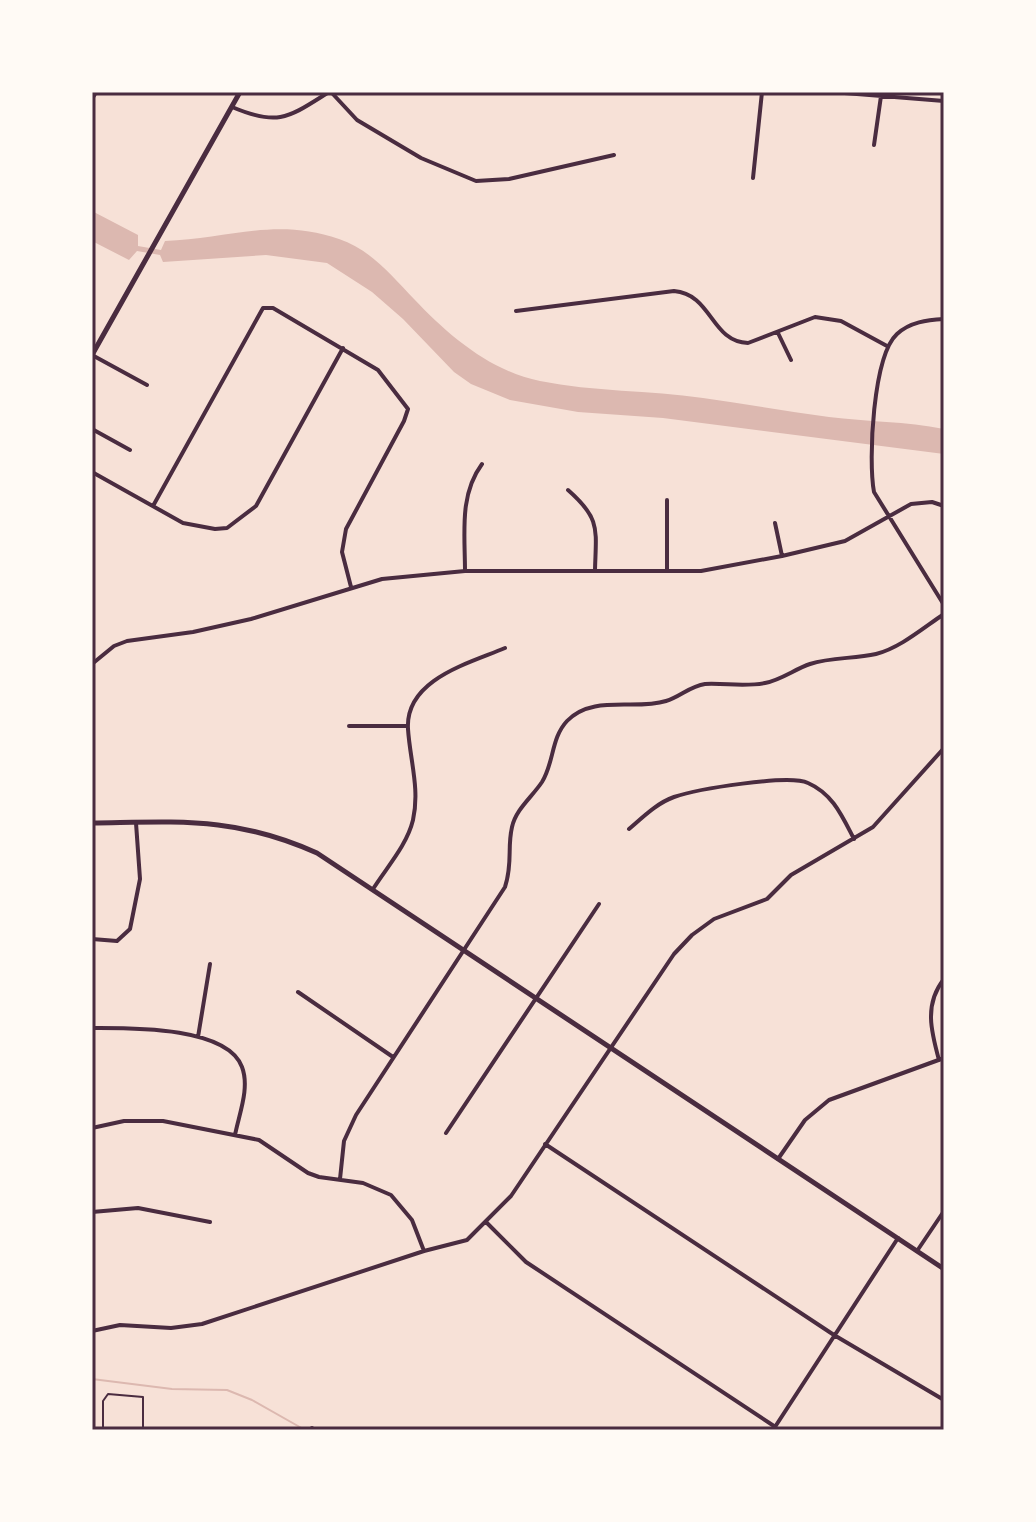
<svg xmlns="http://www.w3.org/2000/svg" width="1036" height="1522" font-family="Ubuntu,sans-serif">
  <style>
    .water { fill: #dcb8b0 }
    .lines { fill: none; stroke-linecap: round; stroke-linejoin: round }
    .stream { stroke: #dcb8b0; stroke-width: 2 }
    .service { stroke: #4a2c40; stroke-width: 2 }
    .minor { stroke: #4a2c40; stroke-width: 4 }
    .secondary { stroke: #4a2c40; stroke-width: 5 }
    .trunk { stroke: #4a2c40; stroke-width: 6 }
    .neatline { fill: none; stroke: #4a2c40; stroke-width: 3 }
  </style>
  <rect width="100%" height="100%" fill="#f7e1d7"/>
  <path class="water" d="M92,211L138,235V246L161,250L165,241C226,239 276,217 339,239C370,249 392,276 414,299C448,335 490,371 540,381C594,392 649,390 703,398C745,404 787,411 829,417C867,422 906,421 944,429V454L663,418L578,412L510,400L471,384L454,372L403,319L372,292L327,263L266,255L163,262L160,255L137,251L129,260L92,241Z"/>
  <g class="lines">
    <path class="stream" d="M92,1379L172,1389L227,1390L252,1400L305,1430"/>
    <path class="service" d="M103,1430V1401L108,1394L143,1397V1430"/>
    <path class="minor" d="M331,92L357,120L421,158L476,181L509,179L614,155
      M832,92L944,101
      M232,107C279,127 289,117 329,92
      M874,145L881,96
      M753,178L762,92
      M516,311L674,291C712,294 711,342 748,343L815,317L841,321L887,346
      M944,319C927,320 910,322 897,334C873,356 868,460 874,492L944,605
      M778,333L791,360
      M92,355L147,385
      M92,429L130,450
      M92,472L183,523L215,529L227,528L256,506L343,348
      M568,490C601,519 596,529 595,570
      M153,506L263,308H273L378,370L408,409L404,421L346,529L342,552L351,587
      M775,523L782,556
      M465,571C465,534 459,495 482,464
      M667,571V500
      M92,664L114,646L127,641L193,632L251,619L382,579L465,571H701L782,556L845,541L911,504L932,502L944,506
      M349,726H408
      M629,829C643,817 657,803 674,797C697,789 789,774 808,783C833,794 842,816 854,839
      M373,889C387,867 407,845 413,820C420,789 410,760 408,729C405,679 470,663 505,648
      M92,939L117,941L130,929L140,879L136,823
      M298,992L393,1057
      M92,1028C129,1028 227,1026 242,1067C250,1088 239,1114 235,1135
      M198,1037L210,964
      M939,1060C931,1031 924,1004 944,979
      M92,1128L124,1121H163L259,1140L308,1173L319,1177L363,1183L391,1195L412,1220L424,1251
      M446,1133L599,904
      M545,1144L834,1335L944,1400
      M778,1159L805,1120L829,1100L944,1058
      M340,1179L344,1141L356,1115L505,887C513,863 507,848 512,827C516,809 532,797 542,782C554,763 551,738 567,721C593,694 635,711 666,701C680,697 690,686 705,684C725,683 745,687 765,683C781,680 795,669 810,664C831,657 854,659 876,654C900,648 923,628 944,614
      M92,1212L138,1208L210,1222
      M486,1222L526,1262L780,1430
      M917,1251L944,1211
      M92,1331L120,1325L171,1328L202,1324L424,1251L467,1240L511,1196L674,954L692,935L714,919L767,899L791,875L873,827L944,748
      M310,1430L312,1428
      M773,1430L898,1238"/>
    <path class="secondary" d="M92,355L240,92
      M92,823C178,822 235,816 317,853L944,1269"/>
    <path class="trunk" d="M92,97L95,92"/>
  </g>
  <rect width="1036" height="1522" fill="none" stroke="#fffaf5" stroke-width="188"/>
  <rect x="94" y="94" width="848" height="1334" class="neatline"/>
</svg>
